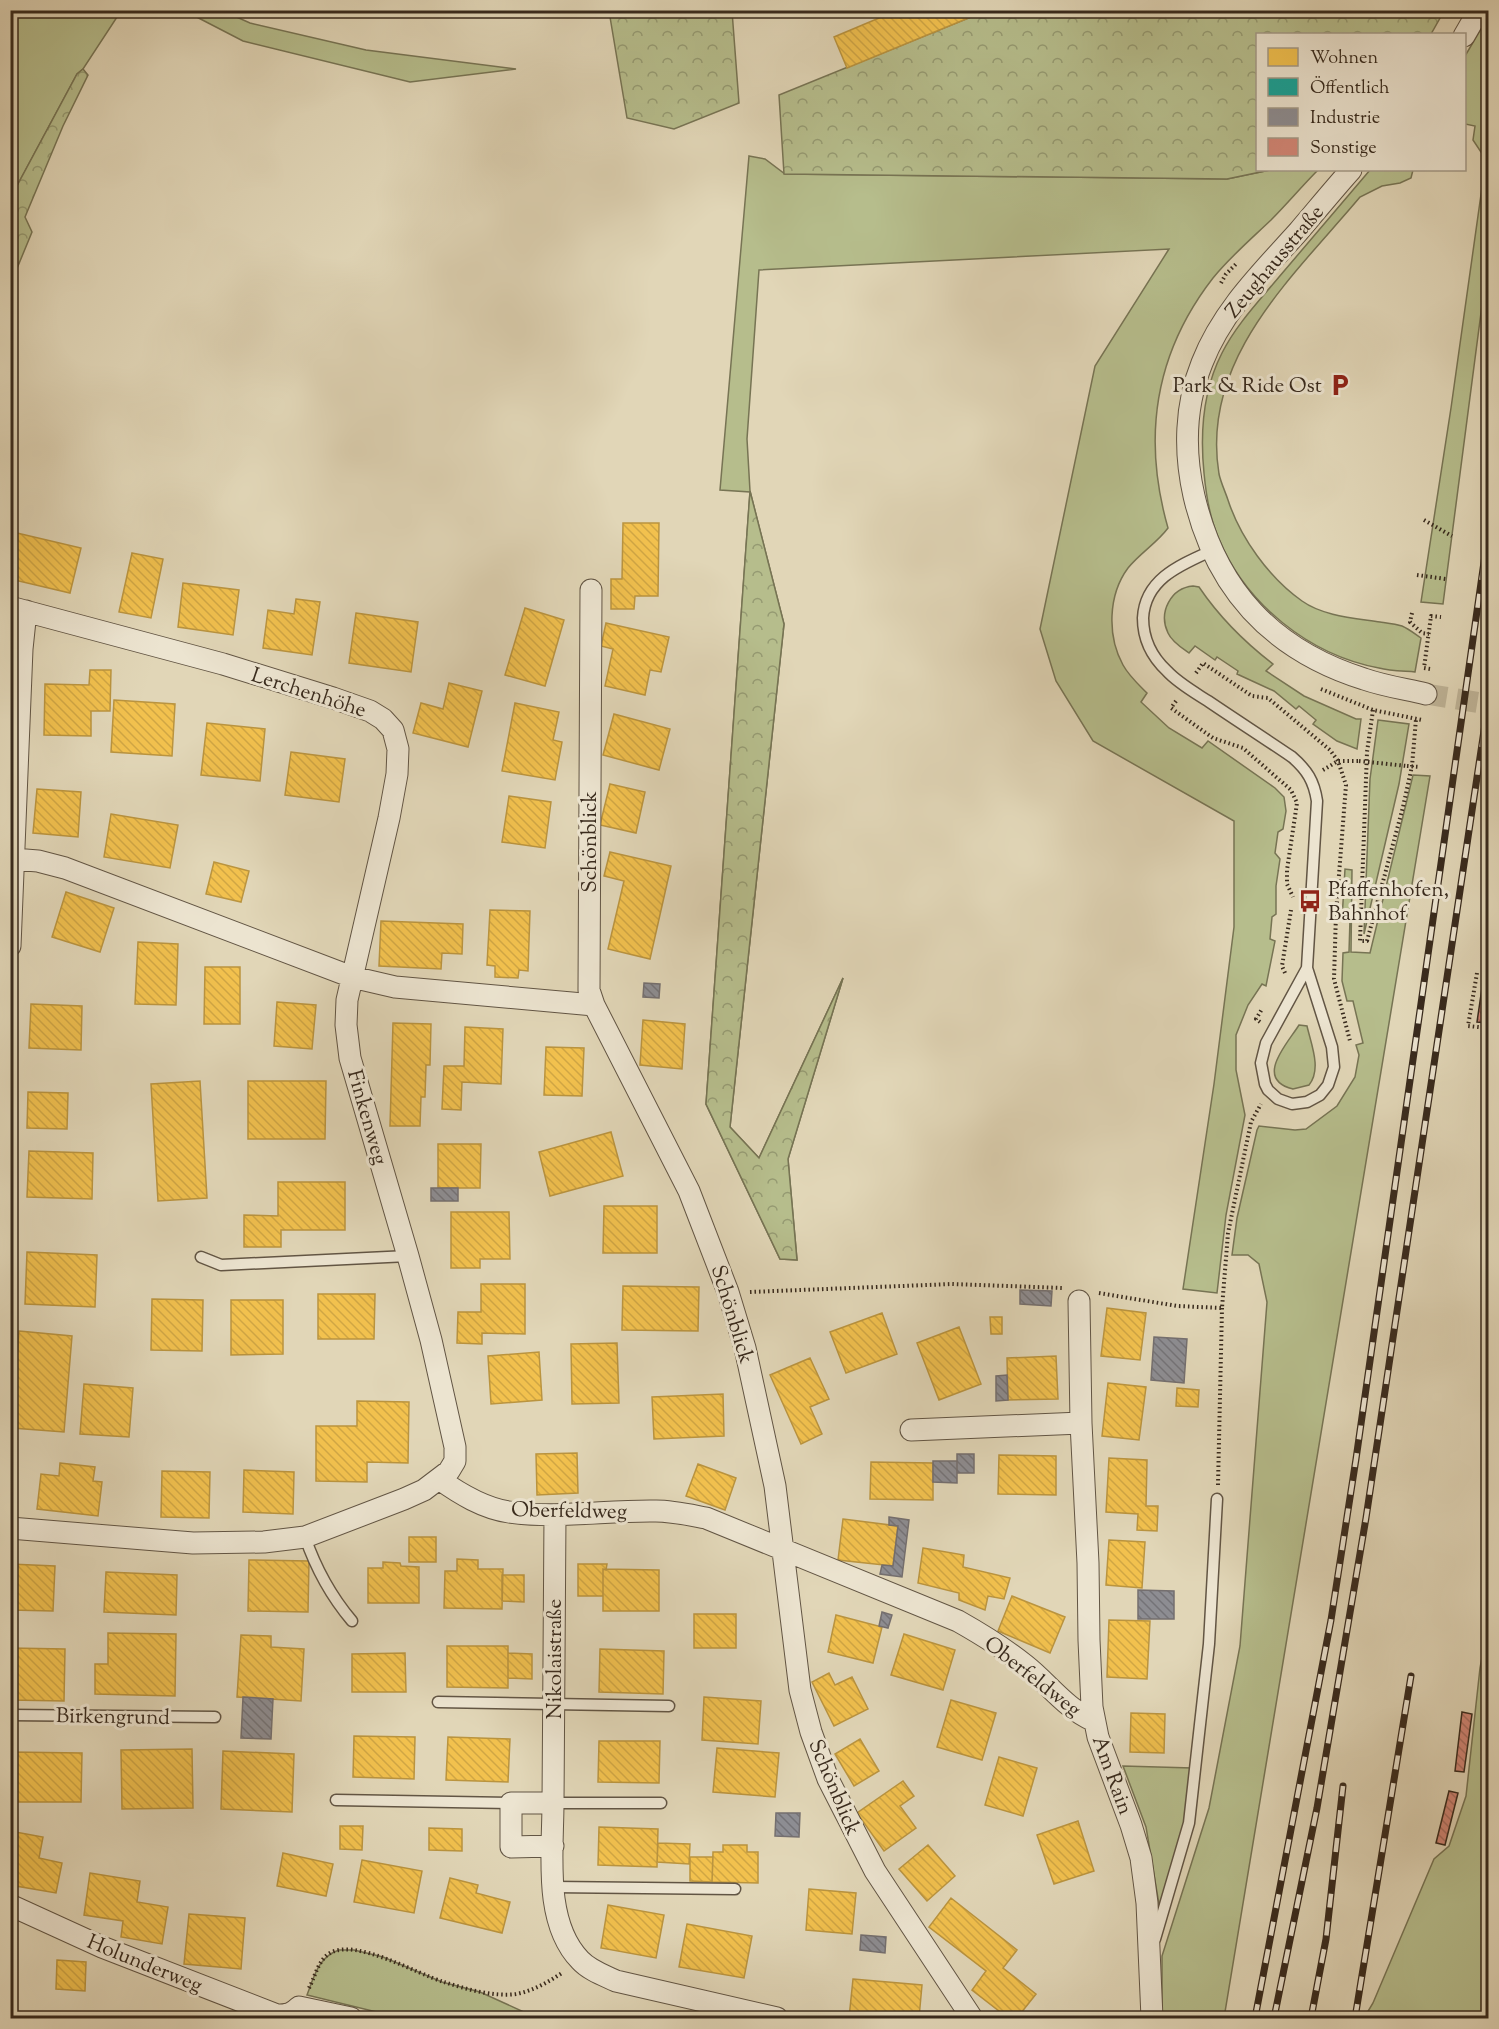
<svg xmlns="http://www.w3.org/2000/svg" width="1499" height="2029" font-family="'Sorts Mill Goudy',serif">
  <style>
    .green { fill: #b6bd8c; stroke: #777454; stroke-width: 1.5 }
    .forest { fill: url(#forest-crowns); stroke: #777454; stroke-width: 1.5 }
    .homes { fill: url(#homes-back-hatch); stroke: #ba943f; stroke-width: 1.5 }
    .public { fill: url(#public-back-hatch); stroke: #217f73; stroke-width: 1.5 }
    .industry { fill: url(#industry-back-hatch); stroke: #746f6f; stroke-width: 1.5 }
    .building { fill: url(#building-back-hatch); stroke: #382a1d; stroke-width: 1.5 }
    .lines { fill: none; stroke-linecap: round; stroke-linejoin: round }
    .street-tunnel { stroke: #bfb498; stroke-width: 21; stroke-dasharray: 21 10; stroke-linecap: butt }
    .lane-casing { stroke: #625544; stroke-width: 13 }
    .street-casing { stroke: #625544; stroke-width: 23 }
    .path { stroke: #382a1d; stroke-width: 4; stroke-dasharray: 1.5 3; stroke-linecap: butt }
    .lane { stroke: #ece4d0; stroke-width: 10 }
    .street { stroke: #ece4d0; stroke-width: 21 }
    .rail-casing { stroke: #382a1d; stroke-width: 7 }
    .rail { stroke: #ece4d0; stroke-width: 4.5; stroke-dasharray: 14; stroke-linecap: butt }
    .path-bridge { stroke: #382a1d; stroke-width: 4; stroke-dasharray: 1.5 3; stroke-linecap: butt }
    .labels { text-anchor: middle; stroke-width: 6; stroke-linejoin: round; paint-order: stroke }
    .street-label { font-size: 21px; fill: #382a1d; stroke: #ece4d0 }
    .poi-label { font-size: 21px; fill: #382a1d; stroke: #ece4d0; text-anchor: end }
  </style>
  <defs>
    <pattern id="forest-crowns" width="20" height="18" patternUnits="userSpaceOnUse" patternTransform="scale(1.5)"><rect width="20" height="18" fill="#b6bd8c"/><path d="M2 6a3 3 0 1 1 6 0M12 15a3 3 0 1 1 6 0" fill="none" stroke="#959a72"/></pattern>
    <pattern id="homes-back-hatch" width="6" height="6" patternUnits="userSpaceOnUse" patternTransform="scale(1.5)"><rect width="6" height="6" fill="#f2c14e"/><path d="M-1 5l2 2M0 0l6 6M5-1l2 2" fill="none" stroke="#d0a644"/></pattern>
    <pattern id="public-back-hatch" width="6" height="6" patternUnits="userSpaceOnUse" patternTransform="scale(1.5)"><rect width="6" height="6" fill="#17a398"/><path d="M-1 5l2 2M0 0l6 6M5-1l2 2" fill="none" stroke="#16857b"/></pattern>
    <pattern id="industry-back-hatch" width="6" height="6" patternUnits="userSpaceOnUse" patternTransform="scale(1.5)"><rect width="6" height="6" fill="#8d8d92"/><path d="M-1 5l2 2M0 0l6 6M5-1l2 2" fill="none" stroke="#747377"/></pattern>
    <pattern id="building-back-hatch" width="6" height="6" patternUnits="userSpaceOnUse" patternTransform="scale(1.5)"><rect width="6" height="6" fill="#d28676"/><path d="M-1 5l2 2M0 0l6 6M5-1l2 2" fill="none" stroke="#ab6e60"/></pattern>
  </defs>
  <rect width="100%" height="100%" fill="#e1d6b7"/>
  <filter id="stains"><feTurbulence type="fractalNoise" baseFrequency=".00333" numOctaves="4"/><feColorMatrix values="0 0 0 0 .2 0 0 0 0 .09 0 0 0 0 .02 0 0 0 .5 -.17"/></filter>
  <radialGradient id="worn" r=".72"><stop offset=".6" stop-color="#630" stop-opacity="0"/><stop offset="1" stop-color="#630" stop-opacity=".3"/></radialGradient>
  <path class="green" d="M11,11H121L83,69L77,74L11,197Z
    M185,11H223L250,23L366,50L516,69L410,82L243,41Z
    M1488,17V259L1443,604L1421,602L1451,408L1485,166L1483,155L1473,140L1475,126L1465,124V56Z
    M749,156L765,159L785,174L1227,179L1270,170H1318C1302,186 1287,204 1271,220C1251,239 1230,257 1213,278C1154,354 1142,437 1168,528C1157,543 1140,553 1128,568C1108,595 1107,636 1123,665C1129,676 1138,684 1147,693L1141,702L1169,728L1202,748L1208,741L1275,788L1284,797L1286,811L1283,829L1278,832L1275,853L1280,859L1276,886V914L1272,917L1270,939L1275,941L1266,986L1262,984L1248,1005L1236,1035V1070L1245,1115L1226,1215L1217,1293L1183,1289L1214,1084L1234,927V821L1093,741L1056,681L1040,629L1095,366L1169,249L759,270L747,439L750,491L784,624L730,1127L759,1158L843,978L788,1159L797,1260L780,1259L706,1104L750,492L720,490Z
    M1370,170H1413L1411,178L1400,183L1382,186L1360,197C1293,277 1200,359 1219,474C1221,483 1225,491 1228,500C1240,537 1269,578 1302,601C1323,616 1354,618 1380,622C1387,623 1396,624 1402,626C1409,629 1415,634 1421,638L1415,672C1403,671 1390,671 1379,668C1309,655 1246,604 1219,539C1210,519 1206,495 1204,473C1200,433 1203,390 1222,353C1236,325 1259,301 1279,277C1310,241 1340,205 1370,170Z
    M1193,586L1199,587C1220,618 1243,641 1273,664L1266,671L1304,696L1356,719H1361L1357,749L1337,741L1313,724L1316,720L1299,706L1296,709L1274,691L1237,674L1238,671L1217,657L1215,660L1195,646L1189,653C1182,648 1172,642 1168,633C1158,612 1171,588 1193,586Z
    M1378,720L1409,724L1399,784L1364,934L1370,779Z
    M1413,775L1430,776L1224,2018H1162V1956L1209,1808L1240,1646L1267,1302L1259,1264L1248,1255H1232L1237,1218L1257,1130L1259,1126L1295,1130L1306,1129L1337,1106L1355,1077L1359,1055L1356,1045L1363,1043L1353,1001H1347L1342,981L1343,953L1349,952L1350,919H1342L1345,869L1352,870L1351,952L1370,953Z
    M1299,1025L1307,1026C1311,1044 1322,1069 1309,1085L1293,1089C1253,1079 1288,1043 1299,1025Z
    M1488,1625V2018H1364L1373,2003L1434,1859L1449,1846L1466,1796L1480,1668Z
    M1123,1766L1192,1768L1185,1838L1161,1916L1146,1827Z
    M339,1950H354L383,1957L442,1982L480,1992L537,2018H401L307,1995C314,1977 318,1957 339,1950Z"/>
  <path class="forest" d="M988,10H1444V11L1431,34H1258V170H1270L1227,179L784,174L779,95Z
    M609,11H732L739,103L674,129L627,118Z
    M83,69L88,75L63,126L25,217L32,232L11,283V197L77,74Z
    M750,491L784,624L730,1127L759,1158L843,978L788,1159L797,1260L780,1259L706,1104Z"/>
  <path class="homes" d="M898,10H988L847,68L834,37Z
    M623,523H659L658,596H635L634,609H611V579H622Z
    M17,533L81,548L70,593L10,579V561Z
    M132,553L163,559L151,618L119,612Z
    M183,583L239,590L233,635L178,627Z
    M296,599L320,602L312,655L263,648L268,610L294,614Z
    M525,608L564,620L545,686L505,675Z
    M356,613L418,622L411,672L349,663Z
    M606,623L669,637L661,672L650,670L645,695L605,686L613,649L601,646Z
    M90,670H111L110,711H91V736L44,735L45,684L89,685Z
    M449,683L482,691L468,747L413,733L421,703L443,709Z
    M114,700L175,704L172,756L111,752Z
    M515,703L559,712L553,740L562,742L555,780L502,771Z
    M614,714L670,729L659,770L603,755Z
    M207,723L265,729L260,781L201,775Z
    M291,752L345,759L339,802L285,795Z
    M610,784L645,792L636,833L600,825Z
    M37,789L81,792L78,837L33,833Z
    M509,796L551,802L545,848L502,842Z
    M111,814L178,825L170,868L104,857Z
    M610,852L671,866L650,959L608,949L624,881L604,876Z
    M214,862L249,871L241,902L206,894Z
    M66,892L114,908L100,952L52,937Z
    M490,910L530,911L528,971L519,970L518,978L495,977V966L487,965Z
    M381,921L463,924L462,954L442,953L441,969L379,966Z
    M138,942L178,944L176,1005L135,1004Z
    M205,967H240V1024H204Z
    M277,1002L316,1005L312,1049L274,1046Z
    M31,1004L82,1006L81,1050L29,1048Z
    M643,1020L685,1024L682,1069L640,1065Z
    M393,1023L431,1024L430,1065H426L425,1097H421L420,1126H390Z
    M465,1027L503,1029L501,1084L462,1082L461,1110L442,1109L444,1066H464Z
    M546,1047L584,1048L582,1096L544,1095Z
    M200,1081L207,1198L158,1201L151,1084Z
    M248,1081H326L325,1139H248Z
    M28,1092L68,1093L67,1129L27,1128Z
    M611,1132L623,1176L550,1196L539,1152Z
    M438,1144H481L480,1188H438Z
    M29,1151L93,1153L92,1199L27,1197Z
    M278,1182H345V1230H281V1247H244V1215L278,1216Z
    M604,1206H657V1253H603Z
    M451,1212H509L510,1259H480V1268H451Z
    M27,1252L97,1255L95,1307L25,1304Z
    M481,1284H525V1334L482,1333V1344L457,1343L458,1312H481Z
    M623,1286L699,1287L698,1331L622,1330Z
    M318,1294H375L374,1339H318Z
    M152,1299L203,1300L202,1351L151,1350Z
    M231,1300H283V1354L231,1355Z
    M1107,1308L1146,1313L1140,1360L1101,1356Z
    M882,1313L897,1354L846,1373L830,1332Z
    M990,1317H1002V1334H991Z
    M959,1327L981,1384L939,1400L917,1343Z
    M19,1331L72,1336L64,1432L12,1428Z
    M617,1343L619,1403L572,1404L571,1344Z
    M539,1352L542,1400L491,1404L488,1356Z
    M1056,1356L1058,1399L1008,1400L1007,1358Z
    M810,1358L829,1399L810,1407L822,1434L801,1444L770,1375Z
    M1108,1383L1146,1387L1139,1440L1102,1436Z
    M84,1384L133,1388L129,1437L80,1434Z
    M1177,1388L1199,1390L1198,1407L1176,1406Z
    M723,1394L724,1436L654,1439L652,1397Z
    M357,1401L409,1402L408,1463L367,1462V1482L316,1481V1426H357Z
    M577,1453L578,1493L537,1495L536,1454Z
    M999,1455L1056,1456V1495L998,1494Z
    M1109,1458L1147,1460L1146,1506H1158L1157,1531L1137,1530L1138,1514L1106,1512Z
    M871,1462L933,1463V1500L870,1499Z
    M60,1463L95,1467L93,1481L102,1482L98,1516L37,1509L41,1474L59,1476Z
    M698,1464L736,1478L725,1510L686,1496Z
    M244,1470L294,1472L293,1514L243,1512Z
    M162,1471L210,1472L209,1518L161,1517Z
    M843,1519L898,1526L893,1566L838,1560Z
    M409,1537H436V1562H409Z
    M1109,1540L1145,1542L1142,1588L1106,1585Z
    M923,1548L964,1555L963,1567L1010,1578L1004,1599L988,1596L985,1610L959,1600V1593L918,1583Z
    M457,1559L478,1560V1569H503L502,1609L444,1608L445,1571H457Z
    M249,1560L309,1561L308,1612L248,1611Z
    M383,1562L400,1563L401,1566L419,1567V1603H368V1568H383Z
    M10,1564L55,1566L53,1611L10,1610Z
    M578,1564H607L606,1570L603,1569V1596H578Z
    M603,1569L659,1570V1611H603Z
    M106,1572L177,1575L176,1615L104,1612Z
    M502,1575H524V1602L502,1601Z
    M1012,1596L1065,1617L1050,1653L998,1631Z
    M694,1614H736V1648H694Z
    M836,1615L882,1627L873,1663L828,1652Z
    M1109,1620L1150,1621L1147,1679L1107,1677Z
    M108,1633L176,1634L175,1696L95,1694V1664H108Z
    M904,1634L955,1650L943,1690L891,1675Z
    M241,1635L271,1636V1647L304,1649L301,1701L237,1697Z
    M447,1646H508V1688L447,1687Z
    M10,1648L65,1649L64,1701L10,1700Z
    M600,1649L664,1651L663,1694L599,1692Z
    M405,1653L406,1692H352V1654Z
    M508,1653L532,1654V1679L508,1678Z
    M829,1673L835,1685L852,1677L868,1709L834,1726L812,1682Z
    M704,1697L761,1701L758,1744L702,1740Z
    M951,1700L996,1713L982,1760L937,1747Z
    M1131,1713L1165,1714L1164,1753L1130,1752Z
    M354,1736L415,1737L414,1779L353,1777Z
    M448,1737L510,1739L508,1782L446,1780Z
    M860,1739L879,1771L854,1786L835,1754Z
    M599,1741H660L659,1783L598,1782Z
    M717,1748L779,1753L775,1797L713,1792Z
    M192,1749L193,1808L122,1809L121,1750Z
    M223,1751L294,1754L292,1812L221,1809Z
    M10,1752L82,1753L81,1802H10Z
    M999,1757L1037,1768L1023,1816L985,1805Z
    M903,1781L914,1796L900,1806L916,1828L884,1851L857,1813Z
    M1078,1821L1094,1871L1054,1884L1037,1835Z
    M340,1826H363L362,1850L340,1849Z
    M599,1827L658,1829L657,1867L598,1865Z
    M429,1828L462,1829V1851L429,1850Z
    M10,1831L43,1837L39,1858L62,1863L56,1893L10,1885Z
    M658,1843L690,1844L689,1864L657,1862Z
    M723,1845H747V1852H758V1883L712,1882L713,1852H723Z
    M928,1845L955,1876L927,1901L899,1869Z
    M283,1853L333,1864L326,1896L277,1886Z
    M690,1857H713L712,1882L690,1881Z
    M362,1860L422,1871L414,1913L354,1902Z
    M90,1873L140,1881L137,1902L168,1907L162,1944L121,1937L123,1921L84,1915Z
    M450,1878L478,1885L476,1893L510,1902L502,1933L440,1918Z
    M809,1889L856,1893L852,1934L806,1930Z
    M951,1898L1017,1950L1003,1968L1036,1994L1017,2018H1008L972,1990L986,1971L929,1927Z
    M608,1905L664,1915L656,1958L601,1948Z
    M189,1914L245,1918L241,1969L184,1964Z
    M687,1924L752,1936L744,1978L679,1967Z
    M57,1960L86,1962L85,1991L56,1989Z
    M853,1979L922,1985L919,2018H849Z"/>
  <path class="public" d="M1488,944V974H1484Z"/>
  <path class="industry" d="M644,983L660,984L659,998L643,997Z
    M431,1188H458V1201H431Z
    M1020,1290L1052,1291L1051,1306L1020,1304Z
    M1154,1337L1187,1339L1184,1383L1151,1380Z
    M1007,1375L1008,1400L996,1401V1376Z
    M957,1454H974V1473H957Z
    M933,1461H957V1483L933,1482Z
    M889,1517L909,1520L902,1577L880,1574L882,1565L893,1566L898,1526L889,1525Z
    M1138,1590L1174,1591V1619H1138Z
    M882,1612L892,1615L888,1628L879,1626Z
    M243,1697L273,1699L271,1739L241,1738Z
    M776,1813H800L799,1837L775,1836Z
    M861,1935L886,1937L885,1953L860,1950Z"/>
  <path class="building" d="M1484,974H1488V1023L1477,1022Z
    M1462,1712L1472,1714L1464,1772L1455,1771Z
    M1449,1791L1458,1793L1445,1845L1436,1843Z"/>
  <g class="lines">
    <path class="street-tunnel" d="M1426,694L1488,704"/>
    <g class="lane-casing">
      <path id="lane" d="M1211,551C1180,565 1145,579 1143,618C1143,639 1152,657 1167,671C1178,683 1194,692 1208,701C1236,720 1264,738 1292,757C1307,770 1314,781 1317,801L1307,968L1332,1047L1334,1067L1328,1085L1320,1095L1307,1102L1292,1104L1278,1099L1268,1090L1265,1084L1261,1063L1266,1043L1307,968
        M201,1257L221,1265L408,1256
        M305,1537C316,1569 330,1595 352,1621
        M438,1702L669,1706
        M10,1715L215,1717
        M336,1800L511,1803
        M553,1803H661
        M553,1887L735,1889
        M1155,1939L1189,1823L1209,1644L1217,1499"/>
    </g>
    <g class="street-casing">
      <path id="street" d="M1464,36L1479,10
        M1351,170C1333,190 1316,211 1298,232C1262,272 1222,311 1202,363C1185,405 1184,452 1194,496C1216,590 1272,650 1364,679C1384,686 1405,689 1426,694
        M591,590L589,990L594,1005L689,1191L728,1292L745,1348L775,1486L800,1690L811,1732L828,1779L875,1871L972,2018
        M10,607L223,664L333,698L370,711L383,719L393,730L398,749L397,774L389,818L347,1000L346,1025L350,1058L408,1256L431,1340L455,1447V1461L449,1471L424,1490L404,1499L305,1537L264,1542L193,1543L10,1528
        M13,859L38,861L65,868L352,977L395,987L594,1005
        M10,946L22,649L26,611
        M1079,1301L1081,1423L1088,1563L1089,1640L1092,1707L1098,1737L1131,1825L1141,1858L1147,1903L1152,2018
        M911,1430L1081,1423
        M439,1479C460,1494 483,1508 509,1512C558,1519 607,1510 656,1511C673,1511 690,1515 706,1518L958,1621C981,1634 1004,1648 1025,1665C1048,1683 1066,1709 1094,1721
        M553,1803L555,1515
        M553,1846L511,1847V1803H553C553,1851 543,1922 580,1960C589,1970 603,1975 616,1981L777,2018
        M10,1905L102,1947L277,2015C287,2015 292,2014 299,2007L351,2018"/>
    </g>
    <path class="path" d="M1221,283L1226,274L1237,263
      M1424,520L1452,536
      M1417,575L1446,579
      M1412,613L1410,622L1422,633L1429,634
      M1430,669L1424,668L1431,616L1441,617
      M1196,673L1203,663L1252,696L1268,698L1330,750L1338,761L1346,785L1336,913L1334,979L1350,1041
      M1321,689L1373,710L1422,720
      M1176,701L1171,708L1213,738L1243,748L1291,790L1297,803L1287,870V884L1293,897
      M1373,710L1367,752L1360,941H1367L1403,807L1412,766L1416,719
      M1407,766L1420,767
      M1323,770L1338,761H1359
      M1285,973L1282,966L1291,910
      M1477,973L1468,1026L1488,1028
      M1260,1022L1256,1019L1262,1009
      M750,1292L952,1284L1063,1288
      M1099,1293L1177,1306L1222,1308L1228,1233L1251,1122L1261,1104
      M1218,1485L1222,1308
      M309,1988C315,1977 318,1960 330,1953C356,1938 417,1974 444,1982C466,1989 493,1997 516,1994C533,1991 548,1982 562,1973"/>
    <use href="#lane" class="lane"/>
    <use href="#street" class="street"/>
    <g class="rail-casing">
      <path id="rail" d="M1255,2018L1331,1620L1356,1459L1488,534
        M1274,2018L1317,1808L1366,1518L1488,704
        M1311,2018L1326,1939L1343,1786
        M1355,2018L1411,1676"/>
    </g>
    <use href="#rail" class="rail"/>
    <path class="path-bridge" d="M1359,761L1407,766"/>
  </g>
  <defs>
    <g id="parking-bare" transform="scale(1.8)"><path d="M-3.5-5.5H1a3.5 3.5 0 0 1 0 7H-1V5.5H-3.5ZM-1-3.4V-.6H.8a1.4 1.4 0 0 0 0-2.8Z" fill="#8f2418" stroke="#ece4d0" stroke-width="2.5" paint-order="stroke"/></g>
    <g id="bus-bare" transform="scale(1.8)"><path d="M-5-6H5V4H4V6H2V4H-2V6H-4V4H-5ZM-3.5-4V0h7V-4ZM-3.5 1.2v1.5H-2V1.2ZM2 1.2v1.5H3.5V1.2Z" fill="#8f2418" stroke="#ece4d0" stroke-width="2.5" paint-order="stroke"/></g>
  </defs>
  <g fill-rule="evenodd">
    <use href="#parking-bare" x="1340" y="385"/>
    <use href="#bus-bare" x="1310" y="901"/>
  </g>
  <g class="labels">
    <g class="street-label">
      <text transform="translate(1274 261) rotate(-50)" y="7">Zeughausstraße</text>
      <text transform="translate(309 692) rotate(18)" y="7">Lerchenhöhe</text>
      <text transform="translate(589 842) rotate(-90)" y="7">Schönblick</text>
      <text transform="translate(368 1117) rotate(74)" y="7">Finkenweg</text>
      <text transform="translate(733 1314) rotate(73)" y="7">Schönblick</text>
      <text transform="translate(569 1510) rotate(1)" y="7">Oberfeldweg</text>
      <text transform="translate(554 1659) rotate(-90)" y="7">Nikolaistraße</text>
      <text transform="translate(1033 1676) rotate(38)" y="7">Oberfeldweg</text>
      <text transform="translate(113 1716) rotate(1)" y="7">Birkengrund</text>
      <text transform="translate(1113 1775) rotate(70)" y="7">Am Rain</text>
      <text transform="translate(835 1787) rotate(67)" y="7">Schönblick</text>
      <text transform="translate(145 1963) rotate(22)" y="7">Holunderweg</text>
    </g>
    <g class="poi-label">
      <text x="1322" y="392">Park &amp; Ride Ost</text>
      <text x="1328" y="896" text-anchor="start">Pfaffenhofen,<tspan x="1328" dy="24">Bahnhof</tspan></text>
    </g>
  </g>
  <rect width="1499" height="2029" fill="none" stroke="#e1d6b7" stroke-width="36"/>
  <rect x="12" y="12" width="1475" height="2005" fill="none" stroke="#382a1d" stroke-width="3"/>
  <rect x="18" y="18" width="1463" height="1993" fill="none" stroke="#382a1d" stroke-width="1.5"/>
  <rect x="1256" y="33" width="210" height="138" fill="#ece4d0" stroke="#a49a88" stroke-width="1.5"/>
  <rect x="1268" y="48" width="30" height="18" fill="#f2c14e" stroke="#a49a88" stroke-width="1.5"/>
  <text x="1310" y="63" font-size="18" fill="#382a1d">Wohnen</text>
  <rect x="1268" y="78" width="30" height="18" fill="#17a398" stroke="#a49a88" stroke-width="1.5"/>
  <text x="1310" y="93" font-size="18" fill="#382a1d">Öffentlich</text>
  <rect x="1268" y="108" width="30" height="18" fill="#8d8d92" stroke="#a49a88" stroke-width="1.5"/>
  <text x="1310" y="123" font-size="18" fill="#382a1d">Industrie</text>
  <rect x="1268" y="138" width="30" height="18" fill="#d28676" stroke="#a49a88" stroke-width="1.5"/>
  <text x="1310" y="153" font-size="18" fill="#382a1d">Sonstige</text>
  <rect width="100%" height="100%" filter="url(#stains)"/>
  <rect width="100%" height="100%" fill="url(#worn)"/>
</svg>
